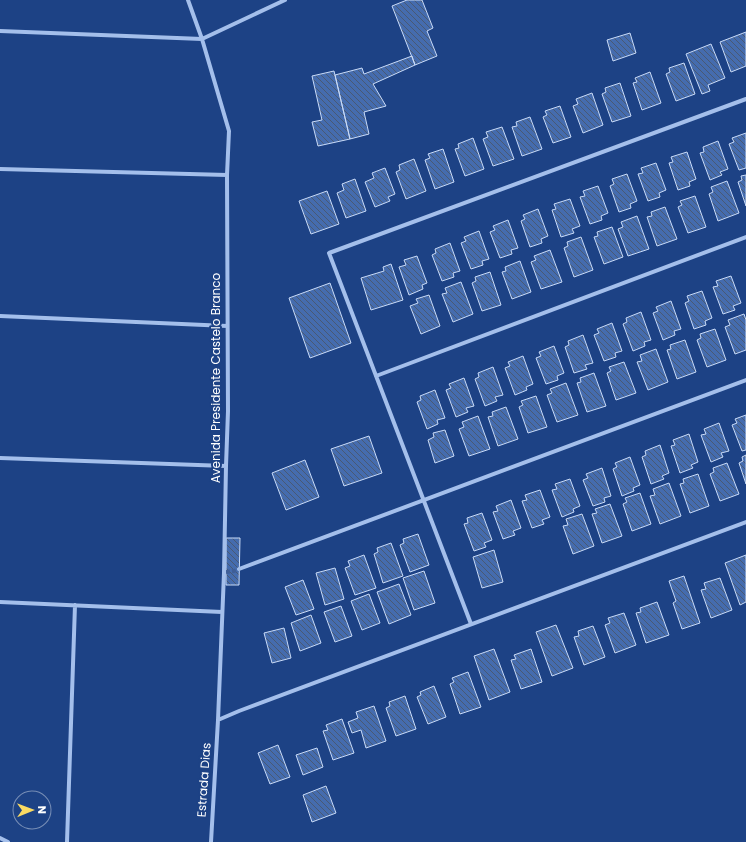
<svg xmlns="http://www.w3.org/2000/svg" width="746" height="842" font-family="Poppins,sans-serif">
  <style>
    .building { fill: url(#building-back-hatch); stroke: #c9dbf8 }
    .lines { fill: none; stroke-linecap: round; stroke-linejoin: round }
    .minor-tunnel { stroke: #3f5e97; stroke-width: 4; stroke-dasharray: 4 2; stroke-linecap: butt }
    .minor { stroke: #a4bfeb; stroke-width: 4 }
    .labels { text-anchor: middle; stroke-width: 4; stroke-linejoin: round; paint-order: stroke }
    .street-label { font-size: 12px; fill: #fff; stroke: #1d4285 }
  </style>
  <defs>
    <pattern id="building-back-hatch" width="6" height="6" patternUnits="userSpaceOnUse"><rect width="6" height="6" fill="#456cae"/><path d="M-1 5l2 2M0 0l6 6M5-1l2 2" fill="none" stroke="#495973"/></pattern>
  </defs>
  <rect width="100%" height="100%" fill="#1d4285"/>
  <path class="building" d="M407,0H422L433,28L427,31L437,56L415,65L392,6Z
    M746,32V66L731,72L720,42Z
    M630,33L636,53L613,61L607,40Z
    M711,44L725,78L708,85L710,91L702,94L686,54Z
    M412,56L415,65L373,84L386,106L364,112L369,134L350,139L335,75L362,68L364,74Z
    M684,63L695,94L676,101L666,74L670,72L669,68Z
    M334,71L350,139L318,146L312,122L322,120L312,76Z
    M650,72L661,103L642,110L633,83L637,82L635,78Z
    M620,83L631,116L612,122L602,94L606,92L605,88Z
    M592,93L603,125L583,133L573,106L578,104L576,99Z
    M560,106L571,137L553,143L543,117L547,115L545,111Z
    M530,117L542,149L522,156L512,127L517,126L516,122Z
    M502,127L514,159L493,166L483,139L488,137L486,132Z
    M746,133V168L739,170L729,144L734,142L732,138Z
    M473,138L484,169L465,176L455,149L459,148L458,144Z
    M718,141L728,169L720,172L722,175L710,180L700,153L704,152L703,147Z
    M443,149L454,182L435,189L425,160L430,158L428,154Z
    M687,152L696,179L689,182L690,186L678,190L669,163L673,162L671,157Z
    M414,159L426,191L406,199L396,172L400,170L399,165Z
    M656,163L666,190L659,193L660,197L648,201L638,174L643,173L641,168Z
    M385,168L395,194L388,197L390,201L375,207L365,182L374,178L372,173Z
    M627,174L637,201L630,204L631,208L619,212L610,186L614,184L612,179Z
    M746,175V206L738,182L742,180L741,176Z
    M355,179L366,211L346,218L337,193L344,190L342,184Z
    M727,181L739,213L718,221L709,194L713,192L711,187Z
    M598,186L608,213L601,216L602,220L590,224L580,197L585,196L583,191Z
    M327,191L339,224L311,234L299,201Z
    M695,196L706,227L688,233L678,207L682,205L680,201Z
    M570,199L580,226L572,229L574,233L561,237L552,210L556,209L554,204Z
    M665,207L677,239L657,246L647,217L652,216L651,212Z
    M538,209L548,236L541,239L542,243L530,247L521,221L525,219L523,215Z
    M637,216L649,249L628,256L618,229L623,227L621,222Z
    M508,220L518,248L511,250L512,254L500,258L490,232L495,230L493,226Z
    M612,227L623,257L604,264L594,237L598,236L597,232Z
    M479,231L489,259L482,261L483,265L471,269L461,243L466,241L464,237Z
    M581,237L593,270L574,277L564,248L568,246L567,242Z
    M450,243L460,271L453,273L454,277L442,281L432,255L436,253L435,249Z
    M550,250L562,282L541,289L531,262L536,260L534,256Z
    M417,256L427,283L422,285L423,289L409,295L399,267L406,265L404,260Z
    M520,261L531,292L512,299L502,272L506,271L505,267Z
    M391,264L403,300L371,310L361,278L384,271L383,267Z
    M490,272L501,305L482,311L472,283L476,281L475,277Z
    M731,276L741,303L733,306L735,310L723,314L713,287L718,286L716,281Z
    M461,282L473,314L453,322L442,294L447,293L445,288Z
    M330,283L351,343L310,358L289,298Z
    M702,291L712,318L705,321L706,325L694,329L685,303L689,301L687,296Z
    M429,295L440,326L421,334L410,306L418,303L416,299Z
    M671,301L681,329L674,331L675,335L663,340L653,313L658,311L656,307Z
    M641,312L651,340L644,342L645,346L633,351L623,324L627,322L626,318Z
    M744,314L746,320V350L735,354L725,327L730,325L728,320Z
    M612,323L622,351L615,353L616,357L604,361L594,335L599,333L597,329Z
    M715,329L726,360L707,367L697,340L701,338L700,334Z
    M583,335L593,363L585,365L587,369L574,373L565,347L569,345L568,341Z
    M685,340L696,372L677,379L667,350L671,349L670,345Z
    M554,346L564,373L557,376L558,380L546,384L536,358L541,356L539,352Z
    M656,349L668,382L648,390L637,362L642,361L640,355Z
    M523,356L533,384L526,387L527,390L515,395L505,368L510,366L508,362Z
    M624,362L636,393L616,400L607,373L611,371L609,367Z
    M493,367L503,395L495,397L497,401L485,406L475,379L479,377L478,373Z
    M594,373L606,406L587,412L577,383L581,382L580,378Z
    M464,378L474,406L466,408L468,412L456,417L446,390L451,388L449,384Z
    M566,383L578,415L557,422L547,395L552,393L550,389Z
    M435,390L445,418L437,420L438,424L427,429L417,402L421,400L420,396Z
    M536,396L547,427L528,433L519,407L523,405L521,401Z
    M506,407L518,439L498,446L488,417L493,416L492,412Z
    M746,415V450L742,451L732,425L737,423L735,419Z
    M478,416L490,449L469,456L459,429L464,427L462,422Z
    M719,423L729,451L721,453L723,457L711,462L701,435L706,434L704,429Z
    M445,430L454,456L435,463L428,440L434,437L433,433Z
    M689,434L698,462L691,465L693,468L680,473L671,446L675,445L673,440Z
    M369,436L382,473L344,486L331,449Z
    M660,445L669,473L662,476L664,479L651,484L642,457L646,455L645,451Z
    M746,455V484L739,463L743,461L742,457Z
    M630,457L640,485L633,488L634,491L622,496L613,469L617,467L615,463Z
    M305,460L319,497L286,510L272,473Z
    M727,463L739,494L720,501L710,474L714,472L713,468Z
    M602,468L611,496L604,498L605,502L593,506L583,480L588,478L586,474Z
    M698,474L709,506L690,513L680,484L684,483L683,479Z
    M570,479L580,506L573,509L574,512L562,517L552,490L557,489L555,484Z
    M669,483L681,516L660,524L650,496L655,495L653,489Z
    M540,490L550,517L542,520L544,524L532,528L522,501L527,500L525,495Z
    M640,493L651,524L632,531L623,504L627,502L625,498Z
    M511,500L521,528L513,531L515,535L503,539L493,512L498,511L496,506Z
    M610,504L622,536L602,543L592,514L597,513L595,509Z
    M482,513L492,540L484,543L486,547L474,551L464,524L468,523L467,518Z
    M582,514L594,546L573,554L563,526L568,525L566,519Z
    M418,534L429,565L410,572L400,545L404,543L403,539Z
    M226,538H240L239,585H226Z
    M391,543L403,576L383,583L374,554L378,552L377,548Z
    M494,550L503,582L482,588L473,557Z
    M364,555L376,588L355,595L345,568L350,566L348,561Z
    M746,555V602L740,605L725,563Z
    M335,568L344,599L325,605L316,573Z
    M424,571L435,603L414,610L403,578Z
    M684,576L700,623L682,629L673,603L676,601L669,581Z
    M720,578L732,610L711,618L701,590L706,589L704,583Z
    M303,580L314,609L296,615L285,587Z
    M399,584L411,615L389,624L377,592Z
    M369,594L380,623L362,630L351,601Z
    M657,602L669,635L646,643L636,613L641,612L640,608Z
    M341,606L352,636L335,642L324,612Z
    M624,613L636,645L615,653L605,625L610,623L608,618Z
    M311,615L321,643L300,651L291,623Z
    M556,625L573,668L552,676L536,632Z
    M593,626L605,657L584,665L574,637L579,636L578,631Z
    M284,628L291,658L272,663L264,633Z
    M494,649L510,692L489,700L474,656Z
    M531,649L542,682L521,689L511,660L516,659L514,655Z
    M468,672L481,707L460,714L450,684L454,682L452,678Z
    M434,686L446,717L428,724L417,697L421,695L420,692Z
    M405,696L416,729L396,736L386,708L390,706L389,702Z
    M374,706L386,741L366,748L361,730L352,733L348,722L358,718L356,712Z
    M342,719L354,753L333,760L323,731L328,730L326,725Z
    M278,745L290,777L270,784L258,753Z
    M317,748L323,767L303,775L296,755Z
    M326,786L336,813L312,822L303,795Z"/>
  <g class="lines">
    <path class="minor-tunnel" d="M226,572L234,571L239,569"/>
    <path class="minor" d="M188,0L202,39L229,131L227,175L228,411L226,466L224,573L218,720L211,842
      M0,31L202,39L285,0
      M0,169L227,175
      M0,316L227,326
      M376,376L746,237
      M0,458L226,466
      M239,569L746,380
      M0,602L222,612
      M471,624L329,253L746,99
      M218,720L239,711L746,522
      M0,838L8,842
      M67,842L75,605"/>
  </g>
  <g class="labels">
    <g class="street-label">
      <text transform="translate(216 378) rotate(-90)" y="4">Avenida Presidente Castelo Branco</text>
      <text transform="translate(204 780) rotate(-86)" y="4">Estrada Dias</text>
    </g>
  </g>
  <g transform="translate(32 810) rotate(89)"><circle r="19" fill="#1d4285" stroke="#778eb6"/>
  <path d="M0-3L7 15L0 10L-7 15Z" fill="#fada62"/>
  <text y="-6" font-size="11" font-weight="bold" text-anchor="middle" fill="#ffffff">N</text>
  </g>
</svg>
